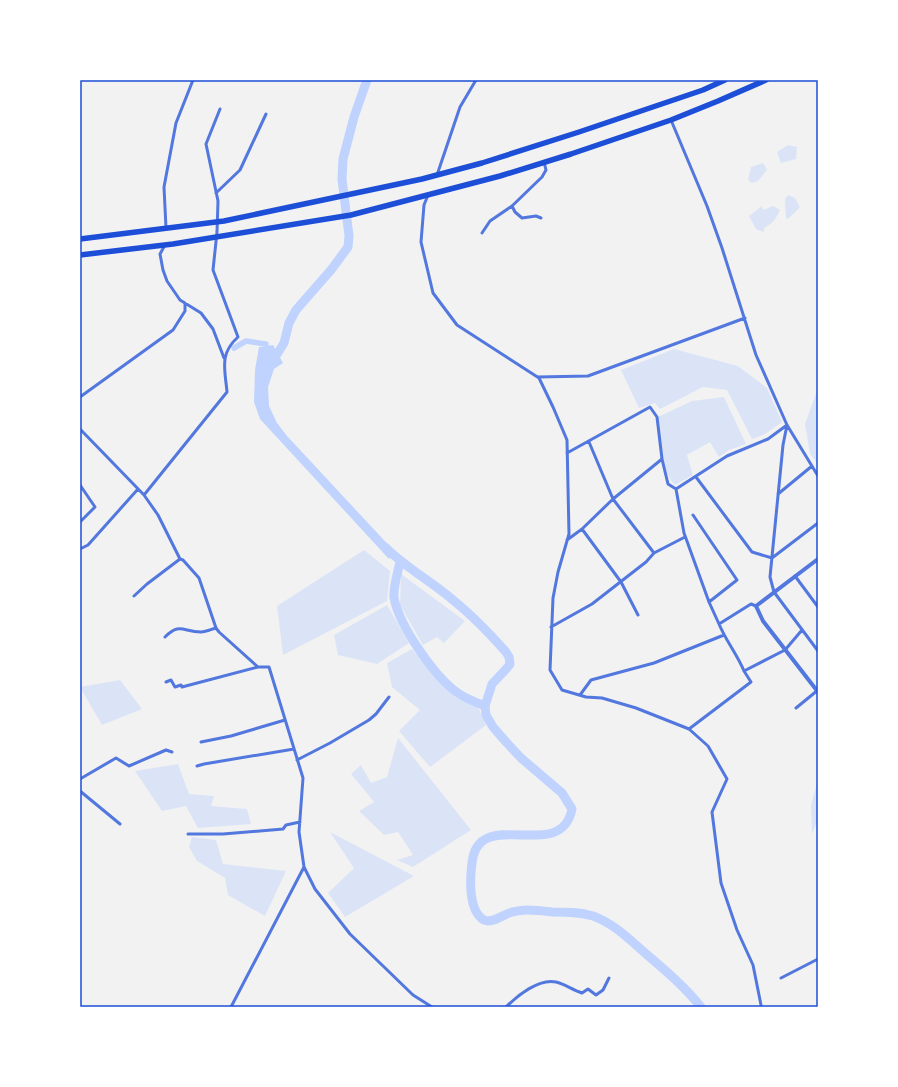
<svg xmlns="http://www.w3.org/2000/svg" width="898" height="1087" font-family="'PT Sans',sans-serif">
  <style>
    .green { fill: #dbe4f7 }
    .water { fill: #bfd3fe }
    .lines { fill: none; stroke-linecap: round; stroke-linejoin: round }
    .canal { stroke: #bfd3fe; stroke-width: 5.5 }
    .river { stroke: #bfd3fe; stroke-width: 9 }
    .minor { stroke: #5277de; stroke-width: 3 }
    .tertiary { stroke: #5277de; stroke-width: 4 }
    .motorway { stroke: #1d4ed8; stroke-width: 5.5 }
    .neatline { fill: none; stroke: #1d4ed8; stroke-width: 1.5 }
  </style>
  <rect width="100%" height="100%" fill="#f2f2f2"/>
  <path class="green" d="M788,145L797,147L796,159L781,163L777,152Z
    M763,163L767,170L758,181L751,183L748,179L751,167Z
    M788,195L795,198L800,207L789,218L786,219L785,199Z
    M762,206L763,210L773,206L780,210C777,218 771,225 764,228V232L756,229L749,216Z
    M674,349L738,366L767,388L782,422L765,434L752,439L727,390L703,387L660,409L655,403L639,408L621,370Z
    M818,388V463H817L810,454L805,424Z
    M724,397L746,444L729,450L719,457L710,442L687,455L693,475L675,485C661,473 661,435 658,417L692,401Z
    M364,550L390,571L387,601L283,655L277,606Z
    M401,574L465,621L444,643L437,637L423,645L400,605Z
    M387,605L409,643L377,664L338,655L334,635Z
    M412,649L455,697L477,705L486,725L430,767L399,731L420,710L392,687L387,663Z
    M120,680L142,709L102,725L80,687Z
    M398,738L471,830L413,867L397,860L413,855L398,832L384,835L359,811L374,802L351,774L361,765L371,783L387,777Z
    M178,764L189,794L214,796L211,806L247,809L251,824L198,828L186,806L162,811L135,771Z
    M818,780V819L812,834L811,805Z
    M330,832L414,876L345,917L328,893L354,868Z
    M192,837L216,840L223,864L286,871L265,916L228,895L225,878L197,861L189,847Z"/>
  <path class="water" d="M273,345L283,363L274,369L268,387L269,406L277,423L287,436L395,552L389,559L260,419L254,402L255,370L259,347Z"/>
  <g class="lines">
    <path class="canal" d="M234,348L246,341L266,344"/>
    <path class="river" d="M271,364L284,343L289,323L296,310L331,270L348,247L349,236L342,179L343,159L354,117L367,80
      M385,547C406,568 431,581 453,600C473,616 490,634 506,652L509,657L510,664L507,668L492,684L485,706L486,715L493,727L507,743L521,758L562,793L572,809C561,865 478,804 472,863C470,878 468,911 484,920C492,924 504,914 512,912C517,911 523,910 527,910C535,910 544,911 552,912C566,912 580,912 593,916C613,923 629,939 645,953C665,970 685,987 701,1007
      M400,562C398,572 393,586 394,598C399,625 433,674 455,691C464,698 475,702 485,706"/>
    <path class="minor" d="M671,120L707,206L722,248L756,355L787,425L818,476
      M437,175L460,107L476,80
      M216,193L240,170L266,114
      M428,195L424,205L421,242L433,293L457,325L539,378L553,407L567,440L569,534L558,572L553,598L550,670L562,690L586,697L602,698L636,708L689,729L751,682L744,671L785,650L802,630
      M512,206L515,212L522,218L536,216L541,218
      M166,228L164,187L176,123L193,80
      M482,233L490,221L512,206L542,177L546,170L544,162
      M165,245L160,254L163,270L167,281L180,300L201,313L213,329L224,358
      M538,377L588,376L745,318
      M80,397L173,330L185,311V303
      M787,425L783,445L770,577L774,592L818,651
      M80,429L144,495L158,515L180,559L183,560L199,578L216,628L219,632L258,667H269L303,778L299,832L304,867L315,889L350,934L413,995L432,1007
      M589,442L613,499L654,553L685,537
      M567,453L650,407L657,417L662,459L668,484L676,489L727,456L768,439L787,425
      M696,477L752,552L772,558L818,523
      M80,485L95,507L80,522
      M676,489L684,533L709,602L719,624L751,604L756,606
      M778,494L812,466
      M144,495L227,392C225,369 219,354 238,337L213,270L217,232L218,201L206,144L220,109
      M693,515L737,580L709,602
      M582,529L621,582L638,615
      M567,540L582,529L613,499L662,459
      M80,549L88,545L138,489
      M795,576L818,607
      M134,596L147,584L180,559
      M719,624C726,641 737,654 744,671
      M551,627L592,604L646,562L654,553
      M165,637C180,622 183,632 201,632C206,632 212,629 216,628
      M166,682L171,680L175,687L181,685L182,687L258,667
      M580,695L591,680L654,663L724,635
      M796,708L818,690
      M689,729L708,746L727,779L712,812L721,883L737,930L753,965L761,1005
      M201,742L231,736L285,720
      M297,760L330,743L369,720L376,714L389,697
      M197,766L204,764L294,749
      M80,779L116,758L129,766L166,750L172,752
      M80,791L120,824
      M188,834H223L283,829L286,825L300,822
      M781,978L818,959
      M231,1007L304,867
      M506,1007C517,996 539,978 556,982C565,984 572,990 582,993L588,989L596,995L603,990L609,978"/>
    <path class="tertiary" d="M818,559L756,606L763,621L818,692"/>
    <path class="motorway" d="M80,239L224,221L422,179L482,163L579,132L703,90L725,80
      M80,255L173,244L351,215L500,176L571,154L671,120L718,101L766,80"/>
  </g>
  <rect width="898" height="1087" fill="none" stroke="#ffffff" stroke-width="162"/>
  <rect x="81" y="81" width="736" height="925" class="neatline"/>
</svg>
